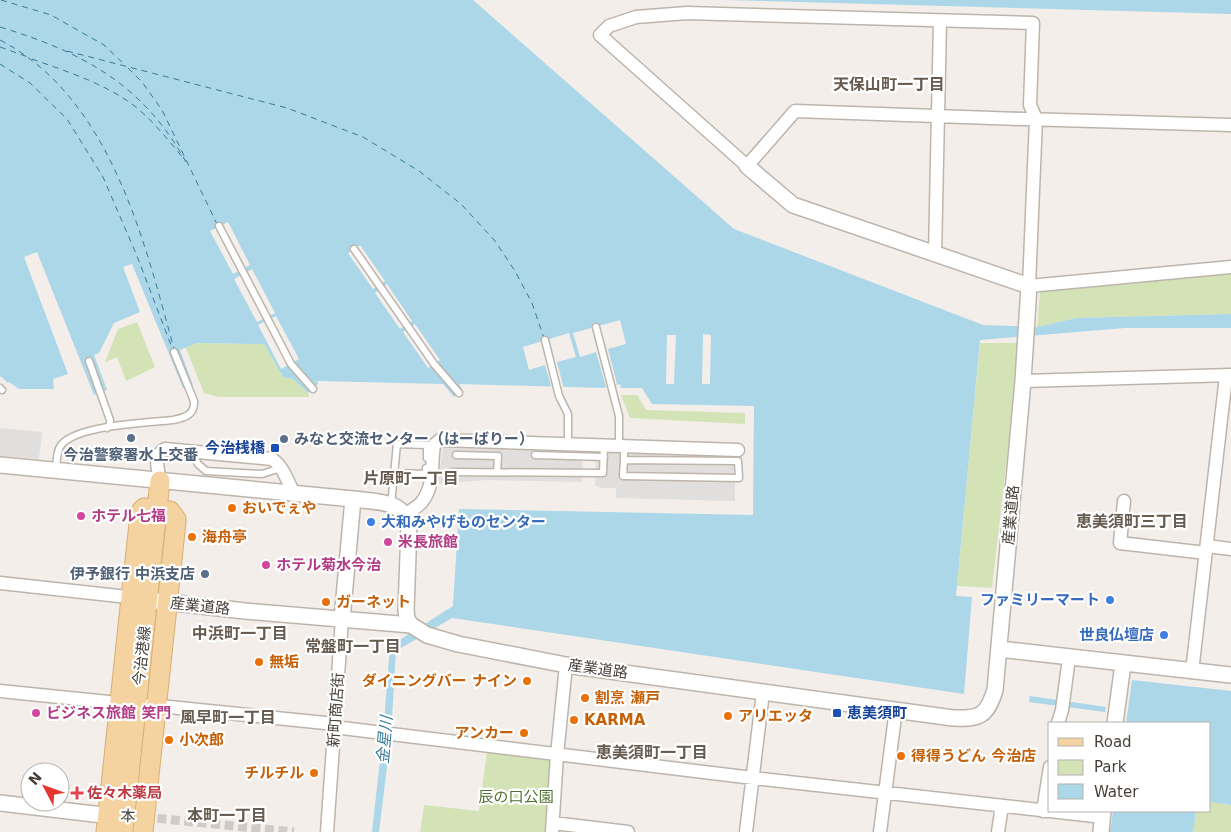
<svg xmlns="http://www.w3.org/2000/svg" width="1231" height="832" font-family="'DejaVu Sans','Noto Sans JP',sans-serif">
  <style>
    .green { fill: #d3e3b5 }
    .parking { fill: #e1dfdd }
    .water { fill: #abd7e9 }
    .pier { fill: #f3eee9 }
    .lines { fill: none; stroke-linecap: round; stroke-linejoin: round }
    .ferry { stroke: #377998; stroke-width: 1; stroke-dasharray: 6 5; stroke-linecap: butt }
    .pedestrian-tunnel { stroke: #d0cbc6; stroke-width: 9; stroke-dasharray: 9 4.5; stroke-linecap: butt }
    .service-casing { stroke: #bdb5ac; stroke-width: 9 }
    .minor-casing { stroke: #bdb5ac; stroke-width: 15 }
    .tertiary-casing { stroke: #bdb5ac; stroke-width: 18 }
    .primary-casing { stroke: #d8ae71; stroke-width: 21 }
    .service { stroke: #fff; stroke-width: 6 }
    .minor { stroke: #fff; stroke-width: 12 }
    .tertiary { stroke: #fff; stroke-width: 15 }
    .primary { stroke: #f4d3a0; stroke-width: 19 }
    .service-dot { fill: #5c6f8a; stroke: #fff; stroke-width: 2 }
    .transit-dot { fill: #1a4fb4; stroke: #fff; stroke-width: 2 }
    .food-dot { fill: #e8710a; stroke: #fff; stroke-width: 2 }
    .hotel-dot { fill: #d1479c; stroke: #fff; stroke-width: 2 }
    .shop-dot { fill: #3f7fe0; stroke: #fff; stroke-width: 2 }
    .health-dot { fill: #e0444e; stroke: #fff; stroke-width: 2 }
    .labels { text-anchor: middle; stroke-width: 4.5; stroke-linejoin: round; paint-order: stroke }
    .service-label { font-size: 15px; font-weight: bold; fill: #4e5e75; stroke: #fff; text-anchor: start }
    .transit-label { font-size: 15px; font-weight: bold; fill: #164399; stroke: #fff; text-anchor: end }
    .food-label { font-size: 15px; font-weight: bold; fill: #c56008; stroke: #fff; text-anchor: start }
    .street-label { font-size: 15px; fill: #453f38; stroke: #fff }
    .hotel-label { font-size: 15px; font-weight: bold; fill: #b23c85; stroke: #fff; text-anchor: start }
    .shop-label { font-size: 15px; font-weight: bold; fill: #366cbe; stroke: #fff; text-anchor: end }
    .health-label { font-size: 15px; font-weight: bold; fill: #be3a42; stroke: #fff; text-anchor: start }
    .park-label { font-size: 15px; fill: #507131; stroke: #fff }
    .neighbourhood-label { font-size: 16px; font-weight: bold; fill: #675b50; stroke: #fff }
    .water-label { font-size: 16px; font-style: italic; fill: #377998; stroke: #fff }
  </style>
  <rect width="100%" height="100%" fill="#f3eee9"/>
  <path class="green" d="M1231,271V314L1076,318L1037,327L1040,292L1095,284Z
    M137,322L155,367L126,381L117,357L105,362L118,329Z
    M197,343L264,344L283,377L293,379L308,393L309,397H218L204,393L186,348Z
    M980,343H1020L992,588L957,586Z
    M621,395H637L646,410L745,413V424L630,418Z
    M487,752L554,759L547,832H420L424,805L479,811Z
    M1210,802L1231,805V832H1193L1196,811H1210Z"/>
  <path class="parking" d="M0,428L42,432L39,459L0,456Z
    M443,448L583,451L582,482L486,480L438,484Z
    M597,450L735,454V501L616,498V488H600L595,485Z"/>
  <path class="water" d="M0,0H473L734,229L983,325L1037,327L1076,318L1231,314V328H1125L980,340L956,596L972,597L964,694L452,618L396,651L391,734L379,832H372L383,734L390,646L453,606L459,509L753,515L754,406L652,404L642,388H621L620,384L603,388L459,384L462,389L454,397L443,384L317,381L318,384L308,393L293,379L283,377L264,344L197,343L180,350L193,385L183,388L132,264L123,267L140,312L114,323L99,353L94,355L107,390L94,395L37,252L24,257L68,374L53,379L54,389H19L9,382L8,383L0,376Z
    M725,0H1231V14Z
    M1132,680L1231,691V805L1210,802V723H1126Z
    M1030,696L1106,707L1105,712L1029,702Z
    M1113,811H1196L1193,832H1110Z"/>
  <path class="pier" d="M228,222L250,265L233,274L210,231Z
    M360,245L385,281L373,289L348,253Z
    M252,269L275,313L257,322L234,279Z
    M387,284L412,321L400,329L375,293Z
    M276,316L299,359L281,369L258,325Z
    M620,320L626,344L608,349L617,384L606,387L596,352L580,357L573,333Z
    M415,324L440,360L428,368L403,332Z
    M569,333L576,357L557,362L564,389H552L545,365L529,370L523,347Z
    M703,334L711,335L710,384H702Z
    M667,335H676L674,384H666Z"/>
  <g class="lines">
    <path class="ferry" d="M1,0L51,15L104,45L125,65
      M0,27C82,52 143,84 186,162
      M0,40C110,97 144,239 174,349
      M0,47L28,57
      M67,51L287,108L363,137L419,171L461,204L495,241L515,271L532,303L544,338
      M32,59C68,72 107,84 137,108C155,123 169,141 184,159
      M0,64L30,83L67,119L103,177L137,256L171,345
      M128,68L142,82L162,110L217,224"/>
    <path class="pedestrian-tunnel" d="M144,817L294,832"/>
    <g class="service-casing">
      <path id="service" d="M219,226L291,364L313,389
        M354,249L434,364L459,393
        M596,327L619,416V445
        M545,340L559,396L568,414V444
        M89,361L110,420V424L107,428
        M0,388L2,390
        M192,452L198,464L206,471L262,474L281,468
        M456,455L498,456L497,472
        M535,455L604,457
        M624,460L623,476L739,478L738,461L624,460V445
        M56,469C57,461 56,449 63,443C82,425 146,423 173,420C184,418 195,415 194,401L174,352
        M452,472L603,473L604,445
        M394,473L426,474V468
        M391,505L397,444L427,445V458"/>
    </g>
    <g class="minor-casing">
      <path id="minor" d="M1231,125C1086,121 940,117 795,111L747,166L600,35L609,26L636,17L687,13L1033,23L1030,105L1036,119L1029,286L1231,267
        M935,254L940,21
        M1023,381L1231,375
        M160,481C158,470 153,455 165,449L272,459C283,466 288,482 294,494
        M1124,501L1120,543L1206,553
        M405,515C410,511 417,507 421,503C435,487 431,463 434,445L440,440L738,450
        M1207,546L1231,549
        M0,583L137,598
        M1192,672L1226,376
        M0,691L128,704
        M150,705L335,724L342,728L753,778L1103,817
        M1058,723L1062,710L1069,658
        M1043,811L1050,767
        M553,823L628,832
        M327,832L342,619
        M552,832L557,755L566,665
        M746,832L763,692
        M880,832L896,709
        M998,832L1002,806"/>
    </g>
    <g class="tertiary-casing">
      <path id="tertiary" d="M0,465L353,499C375,502 404,499 409,527L406,610L407,619L411,625
        M157,601L245,611L411,625L427,635L458,644L566,665L953,718C980,719 987,716 995,690L1023,381L1029,286L793,205L747,166
        M342,619L353,499
        M999,649L1231,675
        M1115,723L1123,664
        M0,803L111,816
        M1101,832L1103,811"/>
    </g>
    <g class="primary-casing">
      <path id="primary" d="M106,832L140,514L142,510L144,508L170,511L176,519V522L143,832
        M123,832L160,481"/>
    </g>
    <use href="#service" class="service"/>
    <use href="#minor" class="minor"/>
    <use href="#tertiary" class="tertiary"/>
    <use href="#primary" class="primary"/>
  </g>
  <g class="service-dot">
    <circle cx="131" cy="438" r="5"/>
    <circle cx="284" cy="439" r="5"/>
    <circle cx="205" cy="574" r="5"/>
  </g>
  <g class="transit-dot">
    <rect x="270" y="443" width="10" height="10" rx="2.5"/>
    <rect x="832" y="708" width="10" height="10" rx="2.5"/>
  </g>
  <g class="food-dot">
    <circle cx="232" cy="508" r="5"/>
    <circle cx="192" cy="537" r="5"/>
    <circle cx="326" cy="602" r="5"/>
    <circle cx="259" cy="662" r="5"/>
    <circle cx="527" cy="681" r="5"/>
    <circle cx="585" cy="698" r="5"/>
    <circle cx="728" cy="716" r="5"/>
    <circle cx="574" cy="720" r="5"/>
    <circle cx="524" cy="733" r="5"/>
    <circle cx="169" cy="740" r="5"/>
    <circle cx="901" cy="756" r="5"/>
    <circle cx="314" cy="773" r="5"/>
  </g>
  <g class="hotel-dot">
    <circle cx="81" cy="516" r="5"/>
    <circle cx="388" cy="542" r="5"/>
    <circle cx="266" cy="565" r="5"/>
    <circle cx="36" cy="713" r="5"/>
  </g>
  <g class="shop-dot">
    <circle cx="371" cy="522" r="5"/>
    <circle cx="1110" cy="600" r="5"/>
    <circle cx="1164" cy="635" r="5"/>
  </g>
  <path class="health-dot" d="M74.5 785.5h5v5h5v5h-5v5h-5v-5h-5v-5h5z"/>
  <g class="labels">
    <g class="service-label">
      <text x="294" y="444">みなと交流センター（はーばりー）</text>
      <text x="131" y="460" text-anchor="middle">今治警察署水上交番</text>
      <text x="195" y="579" text-anchor="end">伊予銀行 中浜支店</text>
    </g>
    <g class="transit-label">
      <text x="265" y="453">今治桟橋</text>
      <text x="847" y="718" text-anchor="start">恵美須町</text>
    </g>
    <g class="food-label">
      <text x="242" y="513">おいでぇや</text>
      <text x="202" y="542">海舟亭</text>
      <text x="336" y="607">ガーネット</text>
      <text x="269" y="667">無垢</text>
      <text x="517" y="686" text-anchor="end">ダイニングバー ナイン</text>
      <text x="595" y="703">割烹 瀬戸</text>
      <text x="738" y="721">アリエッタ</text>
      <text x="584" y="725">KARMA</text>
      <text x="514" y="738" text-anchor="end">アンカー</text>
      <text x="179" y="745">小次郎</text>
      <text x="911" y="761">得得うどん 今治店</text>
      <text x="304" y="778" text-anchor="end">チルチル</text>
    </g>
    <g class="street-label">
      <text transform="translate(1011 515) rotate(-85)" y="5">産業道路</text>
      <text transform="translate(200 606) rotate(6)" y="5">産業道路</text>
      <text transform="translate(142 656) rotate(-84)" y="5">今治港線</text>
      <text transform="translate(598 669) rotate(8)" y="5">産業道路</text>
      <text transform="translate(336 710) rotate(-86)" y="5">新町商店街</text>
      <text transform="translate(128 816) rotate(2)" y="5">本</text>
    </g>
    <g class="hotel-label">
      <text x="91" y="521">ホテル七福</text>
      <text x="398" y="547">米長旅館</text>
      <text x="276" y="570">ホテル菊水今治</text>
      <text x="46" y="718">ビジネス旅館 笑門</text>
    </g>
    <g class="shop-label">
      <text x="381" y="527" text-anchor="start">大和みやげものセンター</text>
      <text x="1100" y="605">ファミリーマート</text>
      <text x="1154" y="640">世良仏壇店</text>
    </g>
    <g class="health-label">
      <text x="87" y="798">佐々木薬局</text>
    </g>
    <g class="park-label">
      <text x="516" y="802">辰の口公園</text>
    </g>
    <g class="neighbourhood-label">
      <text x="889" y="90">天保山町一丁目</text>
      <text x="411" y="484">片原町一丁目</text>
      <text x="1132" y="527">恵美須町三丁目</text>
      <text x="240" y="639">中浜町一丁目</text>
      <text x="353" y="652">常盤町一丁目</text>
      <text x="228" y="723">風早町一丁目</text>
      <text x="652" y="758">恵美須町一丁目</text>
      <text x="227" y="821">本町一丁目</text>
    </g>
    <g class="water-label">
      <text transform="translate(384 740) rotate(-85)" y="6">金星川</text>
    </g>
  </g>
  <rect x="1048" y="722" width="162" height="90" fill="#ffffff" stroke="#b5b2af"/>
  <rect x="1058" y="738" width="25" height="8" fill="#f4d3a0" stroke="#b5b2af"/>
  <text x="1094" y="747" font-size="15" fill="#453f38">Road</text>
  <rect x="1058" y="760" width="25" height="15" fill="#d3e3b5" stroke="#b5b2af"/>
  <text x="1094" y="772" font-size="15" fill="#453f38">Park</text>
  <rect x="1058" y="784" width="25" height="15" fill="#abd7e9" stroke="#b5b2af"/>
  <text x="1094" y="797" font-size="15" fill="#453f38">Water</text>
  <g transform="translate(45 787) rotate(311)"><circle r="24" fill="#ffffff" stroke="#b5b2af"/>
  <path d="M0-4L9 19L0 12L-9 19Z" fill="#e4352e"/>
  <text y="-8" font-size="14" font-weight="bold" text-anchor="middle" fill="#453f38">N</text>
  </g>
</svg>
